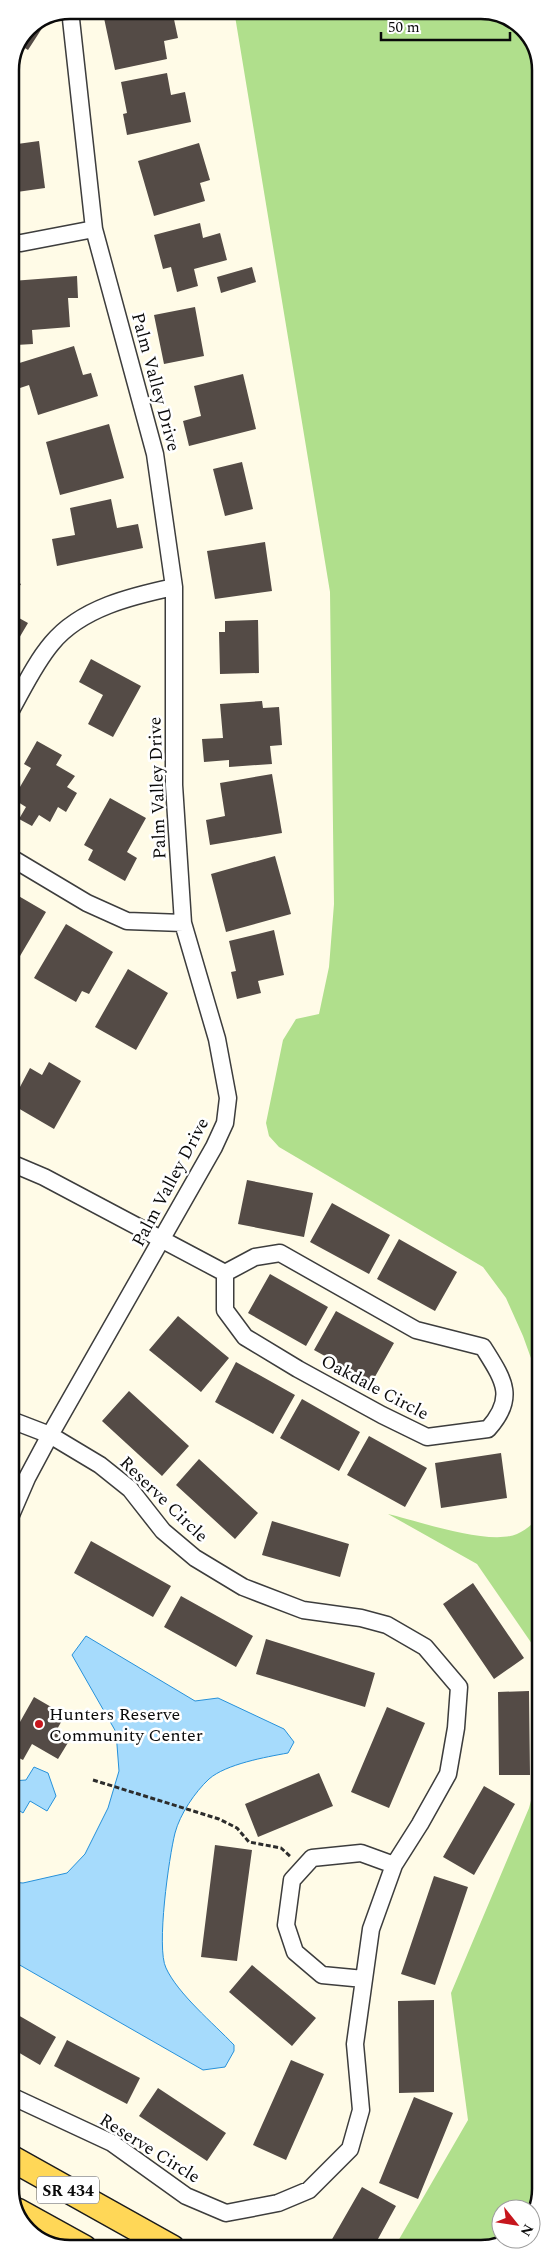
<svg xmlns="http://www.w3.org/2000/svg" width="551" height="2259" font-family="Spectral,serif">
  <style>
    .forest { fill: #b0df8c }
    .water { fill: #a6dbfc; stroke: #2691da }
    .building { fill: #544b46 }
    .lines { fill: none; stroke-linecap: round; stroke-linejoin: round }
    .minor-casing { stroke: #3d3d3d; stroke-width: 19 }
    .primary-casing { stroke: #1b1b1b; stroke-width: 28 }
    .path { stroke: #2c2c2c; stroke-width: 3; stroke-dasharray: 5 2.5; stroke-linecap: butt }
    .minor { stroke: #fff; stroke-width: 16 }
    .primary { stroke: #ffd757; stroke-width: 25 }
    .poi-dot { fill: #c6161d; stroke: #fff; stroke-width: 2 }
    .labels { text-anchor: middle; stroke-width: 5; stroke-linejoin: round; paint-order: stroke }
    .shield { fill: #fff; stroke: #545454; stroke-width: 1 }
    .shield-label { font-size: 16px; font-weight: bold; fill: #0a0a0a }
    .street-label { font-size: 18px; fill: #0a0a0a; stroke: #fff }
    .poi-label { font-size: 18px; fill: #0a0a0a; stroke: #fff; text-anchor: start }
    .rim { fill: none; stroke: #0a0a0a; stroke-width: 2.5 }
  </style>
  <rect width="100%" height="100%" fill="#fffbe7"/>
  <path class="forest" d="M234,10H488L523,27L540,59L541,1386L523,1336L506,1298L483,1267L279,1147L269,1136L266,1123L283,1040L296,1019L319,1014L329,967L334,904L330,592Z
    M388,1514C418,1521 489,1546 517,1534C526,1530 535,1522 541,1515V1657L477,1564Z
    M541,1764V2189L531,2216V2209H501V2239H508L492,2248H394L468,2120L451,1993L529,1808Z"/>
  <path class="water" d="M86,1636L195,1701L218,1698L284,1729L294,1742L288,1753C266,1757 226,1764 209,1779C195,1792 180,1814 175,1833C169,1857 156,1948 166,1968C178,1994 213,2023 234,2045V2051L225,2067L203,2070L11,1960V1882L23,1883L67,1873L85,1854L108,1808L119,1771L116,1732L72,1655Z
    M34,1767L48,1773L56,1796L47,1811L30,1801L23,1813L14,1807L11,1808V1781L26,1780Z"/>
  <path class="building" d="M141,10H172L178,38L164,41L167,59L115,70L104,18Z
    M48,19L28,50L20,45L28,27Z
    M167,73L171,95L185,92L191,122L127,135L123,114L127,113L121,82Z
    M39,141L45,188L10,193V145Z
    M199,143L210,180L200,183L205,201L154,216L138,161Z
    M200,223L203,238L220,233L227,260L194,269L198,286L177,292L171,267L163,269L154,235Z
    M252,267L256,282L221,293L217,277Z
    M77,276L78,298H68L70,327L32,330L33,344L16,345L12,281Z
    M195,307L204,356L164,364L154,315Z
    M74,346L83,375L91,373L98,396L38,415L29,385L20,388L13,365Z
    M243,374L256,429L189,446L183,421L201,416L194,386Z
    M109,424L124,478L60,495L46,442Z
    M242,462L253,509L225,516L213,469Z
    M111,499L117,528L138,524L143,548L57,566L52,539L75,535L70,508Z
    M265,542L272,591L215,599L207,551Z
    M10,578L21,584L10,601Z
    M10,613L28,623L15,645L10,642Z
    M258,620L259,673L220,674L219,632H225V621Z
    M91,659L141,686L113,737L88,724L103,695L79,682Z
    M262,701L263,708L279,707L282,745L270,746L272,764L229,767V760L204,762L202,739L223,738L220,704Z
    M37,741L62,755L56,765L75,776L67,787L77,793L66,812L58,807L50,822L39,815L32,826L19,819L26,807L13,799L31,768L24,764Z
    M272,774L282,833L210,845L206,820L225,816L220,783Z
    M110,798L146,818L127,852L137,858L125,881L88,860L93,850L84,845Z
    M275,856L291,914L226,932L211,874Z
    M10,891L46,912L10,973Z
    M66,924L113,952L89,994L82,991L76,1002L34,978Z
    M274,930L284,975L258,981L261,993L237,999L231,972L236,971L229,941Z
    M128,969L168,993L136,1050L95,1027Z
    M49,1062L81,1081L54,1129L11,1104L30,1068L42,1075Z
    M247,1180L313,1193L304,1237L238,1224Z
    M332,1203L390,1235L369,1274L310,1242Z
    M399,1239L457,1272L435,1311L377,1279Z
    M270,1274L328,1307L306,1346L248,1313Z
    M336,1311L394,1343L372,1382L314,1350Z
    M178,1316L229,1358L201,1392L149,1350Z
    M236,1362L295,1395L273,1434L215,1402Z
    M129,1391L189,1446L162,1476L102,1421Z
    M302,1399L360,1432L339,1471L280,1438Z
    M369,1436L427,1468L405,1507L347,1475Z
    M501,1453L507,1498L441,1508L435,1463Z
    M199,1459L258,1513L235,1539L176,1485Z
    M272,1521L349,1544L340,1577L262,1555Z
    M91,1541L171,1586L153,1617L74,1573Z
    M473,1583L524,1658L494,1679L443,1604Z
    M181,1596L253,1636L236,1667L164,1627Z
    M266,1639L375,1673L365,1707L256,1674Z
    M529,1691L530,1775H499L498,1692Z
    M34,1697L65,1715L55,1733L69,1741L58,1759L32,1744L23,1760L11,1754V1738Z
    M387,1707L425,1723L389,1808L351,1792Z
    M319,1773L333,1806L258,1837L245,1804Z
    M484,1786L515,1804L474,1875L443,1857Z
    M215,1845L252,1850L237,1961L201,1957Z
    M434,1876L468,1887L435,1985L401,1974Z
    M252,1965L316,2018L292,2046L229,1992Z
    M434,2000V2092L399,2093L398,2001Z
    M11,2011L56,2037L40,2065L11,2048Z
    M67,2040L140,2078L127,2104L54,2066Z
    M291,2060L324,2074L286,2160L253,2145Z
    M158,2088L226,2133L207,2161L139,2116Z
    M414,2097L453,2113L418,2199L379,2183Z
    M362,2187L396,2206L373,2248H327Z"/>
  <g class="lines">
    <g class="minor-casing">
      <path id="minor" d="M10,243H21L94,229
        M10,712C23,689 35,663 52,643C81,608 132,596 174,587
        M10,857L87,903L127,921L183,923
        M11,1163L44,1177L225,1273
        M280,1253L416,1330L483,1347C503,1379 517,1397 488,1429L427,1437L382,1415L298,1369L245,1337L225,1310V1273L255,1257Z
        M11,1420L50,1435L100,1465L130,1489L163,1531L195,1558L243,1587L303,1610L361,1618L387,1625L425,1647L459,1687L456,1728L448,1774L420,1824L394,1865L371,1929L355,2044L361,2110L350,2149L309,2190L278,2203L226,2213L186,2196L112,2143L11,2096
        M11,1515L27,1478L50,1435L214,1147L225,1123L228,1098L217,1039L183,923L174,785V587L155,454L94,229L70,10
        M364,1979L322,1975L295,1952L286,1925L292,1880L312,1858L361,1853L394,1865"/>
    </g>
    <g class="primary-casing">
      <path id="primary" d="M11,2158L172,2248
        M17,2211L84,2248"/>
    </g>
    <path class="path" d="M93,1780L219,1819L237,1828L249,1842L281,1848L291,1857"/>
    <use href="#minor" class="minor"/>
    <use href="#primary" class="primary"/>
  </g>
  <circle class="poi-dot" cx="39" cy="1724" r="5"/>
  <g class="labels">
    <rect class="shield" x="37" y="2176.5" width="62" height="27" rx="4"/>
    <g class="shield-label">
      <text x="68" y="2196">SR 434</text>
    </g>
    <g class="street-label">
      <text transform="translate(156 382) rotate(75)" y="6">Palm Valley Drive</text>
      <text transform="translate(157 788) rotate(-92)" y="6">Palm Valley Drive</text>
      <text transform="translate(170 1182) rotate(-62)" y="6">Palm Valley Drive</text>
      <text transform="translate(375 1387) rotate(28)" y="6">Oakdale Circle</text>
      <text transform="translate(164 1499) rotate(44)" y="6">Reserve Circle</text>
      <text transform="translate(150 2148) rotate(32)" y="6">Reserve Circle</text>
    </g>
    <g class="poi-label">
      <text x="49" y="1720">Hunters Reserve<tspan x="49" dy="21">Community Center</tspan></text>
    </g>
  </g>
  <path d="M0 0H551V2259H0ZM70 19H481A51 51 0 0 1 532 70V2189A51 51 0 0 1 481 2240H70A51 51 0 0 1 19 2189V70A51 51 0 0 1 70 19Z" fill="#fff" fill-rule="evenodd"/>
  <path class="rim" d="M70 19H481A51 51 0 0 1 532 70V2189A51 51 0 0 1 481 2240H70A51 51 0 0 1 19 2189V70A51 51 0 0 1 70 19Z"/>
  <g transform="translate(516 2224) rotate(120)"><circle r="24" fill="#ffffff" stroke="#9d9d9d"/>
  <path d="M0-4L9 19L0 12L-9 19Z" fill="#c6161d"/>
  <text y="-8" font-size="14" font-weight="bold" text-anchor="middle" fill="#0a0a0a">N</text>
  </g>
  <path d="M381 32v8h129v-8" fill="none" stroke="#0a0a0a" stroke-width="2.5"/>
  <text x="388" y="32" font-size="15" fill="#0a0a0a" stroke="#ffffff" stroke-width="4" paint-order="stroke">50 m</text>
</svg>
